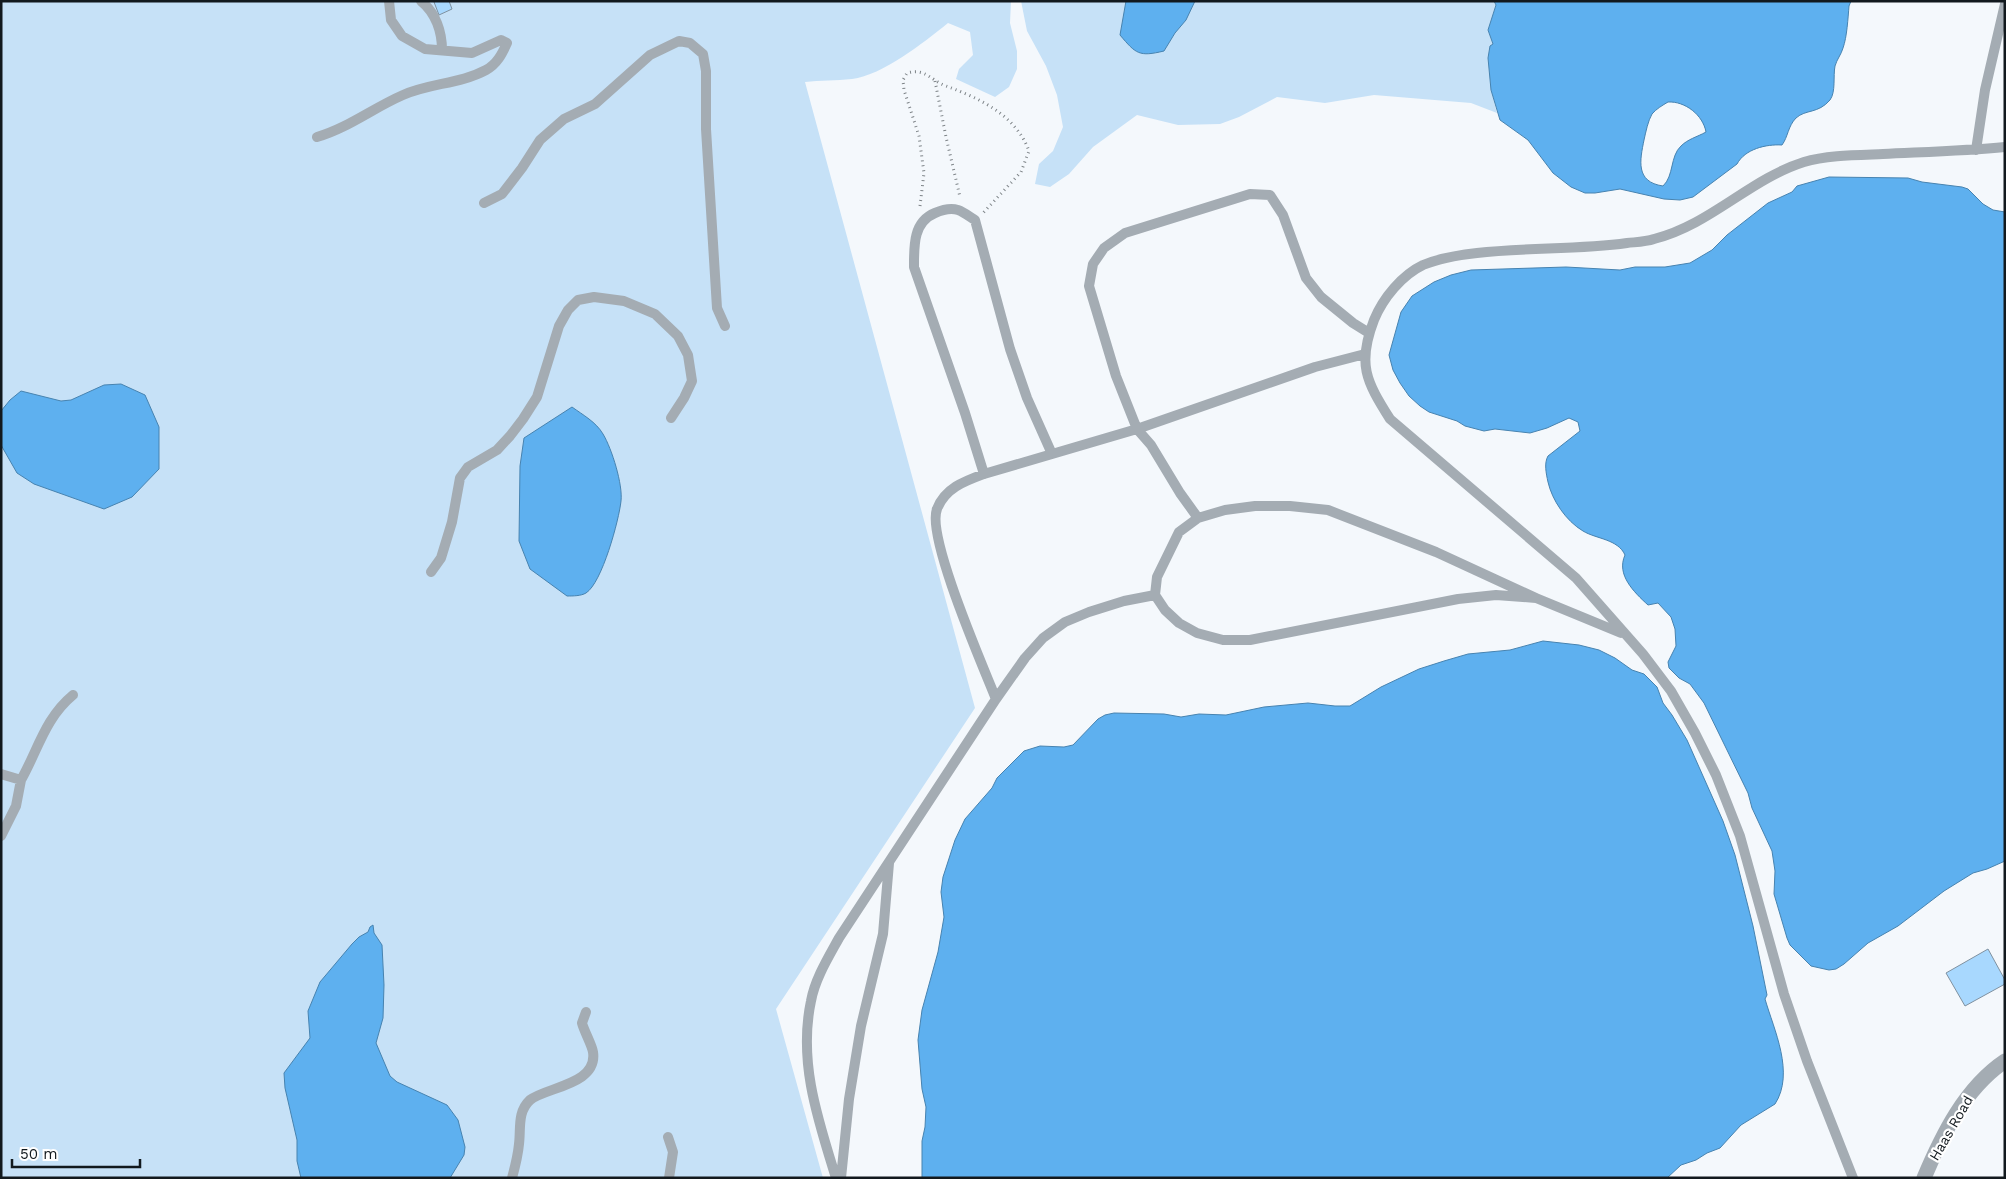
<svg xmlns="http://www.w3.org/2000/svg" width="2006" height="1179" font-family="'Work Sans',sans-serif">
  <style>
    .green { fill: #c6e1f7 }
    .water { fill: #5eb0ef; stroke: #4783b0; fill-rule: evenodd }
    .building { fill: #a8d8fe; stroke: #7f91a0 }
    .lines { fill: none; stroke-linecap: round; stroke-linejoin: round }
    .path { stroke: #7e8488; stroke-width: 3; stroke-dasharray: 1 4; stroke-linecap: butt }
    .lane { stroke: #a4acb3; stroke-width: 10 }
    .street { stroke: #a4acb3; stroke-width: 15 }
    .labels { text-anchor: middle; stroke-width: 4.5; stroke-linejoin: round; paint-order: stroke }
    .street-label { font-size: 14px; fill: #12191e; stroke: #fff }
  </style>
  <rect width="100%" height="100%" fill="#f4f8fc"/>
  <path class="green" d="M1,1H1011L1010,23L1017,51V69L1009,87L995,97L956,79L959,69L973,55L970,32L948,23C923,43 883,75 852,79C836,81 820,80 805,82L975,708L776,1009L823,1178H1Z
    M1021,1H1126L1124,15L1164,51C1174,34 1186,19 1195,1H1494L1496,5L1488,30L1493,45L1491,90L1497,113L1471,103L1374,95L1325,103L1277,97L1239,117L1220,124L1178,125L1137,115L1093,147L1069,174L1050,187L1035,184L1039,164L1053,151L1063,127L1057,95L1046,66L1027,31Z"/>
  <path class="water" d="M1126,1H1195L1186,20L1175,33L1164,51C1139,57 1136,54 1120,35Z
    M1494,1H1851L1849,6C1848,18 1847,37 1843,48C1841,55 1837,59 1835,66C1833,76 1836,92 1830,100C1818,114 1806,109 1796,118C1788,126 1788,137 1782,145C1766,144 1745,149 1737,164L1693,197L1680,200L1664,199L1620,189L1595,193H1585L1571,187L1553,173L1528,140L1500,120L1491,90L1488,58L1490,46L1493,44L1488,30L1496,5ZM1668,102C1685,101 1703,115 1706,132C1697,137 1688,139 1681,146C1670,156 1674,176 1663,186C1635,182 1640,160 1644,140C1646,131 1648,121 1652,114C1656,109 1663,105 1668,102Z
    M1829,177L1908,178L1922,182L1962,187L1968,189L1983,204L1993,210L2005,212V861L1987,869L1973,873L1944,891L1898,926L1868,943L1844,964L1836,969L1829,970L1811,966L1790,945L1787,938L1774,894L1775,871L1772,851L1752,808L1748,793L1704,703L1690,684L1679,678L1669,668L1668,662L1676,646L1675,629L1671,617L1658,603L1648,605C1634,592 1616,575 1625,555C1618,539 1596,539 1583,531C1566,521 1552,500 1548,482C1546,473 1544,463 1548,456L1580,431L1578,422L1569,418L1547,428L1530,433L1495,429L1484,431L1465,426L1457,421L1429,412L1420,406L1409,396L1400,383L1393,370L1389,355L1401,312L1412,296L1434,282L1451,275L1471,270L1566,267L1620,270L1635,267H1665L1690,263L1712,250L1727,235L1768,203L1792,192L1797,186Z
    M121,384L145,395L159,427V469L132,497L104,509L34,484L17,473L1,445V411L10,400L21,391L61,401L71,400L104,385Z
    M572,407C583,415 596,422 603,434C612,449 623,485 621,501C619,520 602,583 586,593C581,596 573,596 567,596L530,569L519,541L520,466L524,438Z
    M1543,641L1579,645L1599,650L1615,658L1632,670L1644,674L1657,687L1663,703L1672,715L1687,740L1723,821L1735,855L1753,926L1767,995L1765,999C1774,1030 1795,1073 1775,1104L1741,1125L1720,1148L1707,1153L1696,1160L1681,1165L1667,1178H922V1141L925,1127L926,1107L922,1089L918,1040L922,1010L938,952L944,917L941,892L943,877L955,840L965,819L992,788L997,778L1024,751L1040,746L1064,747L1073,745L1098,719L1105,715L1114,713L1164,714L1181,717L1199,714L1226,715L1264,707L1308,703L1335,706H1350L1381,687L1419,669L1444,661L1468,654L1510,650Z
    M373,925L374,933L382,945L384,985L383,1018L376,1043L390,1076L397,1082L447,1105L458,1120L465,1147L464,1155L450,1178H301L297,1161V1140L285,1088L284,1073L310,1038L308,1011L320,982L352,944L359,937L368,932L370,927Z"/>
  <path class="building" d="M437,1H449L452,9L439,15L434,2Z
    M1988,949L2005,980V984L1965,1006L1946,973Z"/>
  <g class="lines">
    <path class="path" d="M935,81L946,137L960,197
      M920,206L924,173L919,136L904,90L903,80L907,73C926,68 930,80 946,86C979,98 1016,115 1029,151L1021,172L983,213"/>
    <path class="lane" d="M421,1C436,13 442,32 442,50
      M317,137C348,128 373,108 403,95C430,83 460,84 486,70C497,64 502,54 507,43L501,40L472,53L425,49L402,36L391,20L389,1
      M1976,150L1985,90L2005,4
      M484,203L502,194L522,168L540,140L564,119L595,104L650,55L679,41L690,43L703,54L706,71V129L717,308L725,326
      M984,474L965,413L914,267C914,246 913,222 935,213C942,210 951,208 958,210C964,212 970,217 975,220L1010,349L1027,398L1052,454
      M1198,518L1180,493L1151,445L1137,429L1116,376L1089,286L1093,264L1104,248L1125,233L1250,194L1270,195L1283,215L1306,278L1321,297L1353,323L1369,333
      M431,572L441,558L452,522L460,478L468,467L497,450L510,436L523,419L537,397L559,326L568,310L578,300L594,297L624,301L655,314L678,336L688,355L692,381L684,398L671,418
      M1536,598L1436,552L1328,510L1290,506H1255L1225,510L1198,518L1179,532L1157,577L1155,595L1165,610L1179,623L1197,633L1223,640H1250L1458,599L1496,595L1536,598L1621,633
      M996,699C983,666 926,536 937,509C945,488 965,481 984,474L1137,429L1315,367L1365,354
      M1,774L21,780C38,750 45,718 73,695
      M1,836L16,806L21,780
      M668,1137L673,1152L669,1178
      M512,1178C515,1167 518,1155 519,1144C521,1129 517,1112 530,1100C546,1087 598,1085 593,1052C592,1045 584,1031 582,1023L586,1012
      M836,1178C818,1120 798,1062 811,1001C815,979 828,958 839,938L996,699L1025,658L1043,638L1065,622L1089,612L1124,601L1155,595
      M841,1178L849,1099L861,1026L883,934L889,863
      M1853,1178L1807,1061L1784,994L1740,836L1716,775L1695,733L1671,691L1643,654L1576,578L1390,419C1366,381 1357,364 1374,320C1383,298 1402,275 1423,265C1440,258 1459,255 1477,253C1527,247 1577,250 1627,243C1636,242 1645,242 1654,239C1710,225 1750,179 1804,162C1827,155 1858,155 1883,154C1923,152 1964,151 2005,147"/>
    <path class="street" d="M1924,1178C1942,1135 1965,1088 2005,1061"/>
  </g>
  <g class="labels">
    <g class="street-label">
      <text transform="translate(1951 1128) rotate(-60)" y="5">Haas Road</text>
    </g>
  </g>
  <rect width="2006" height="1179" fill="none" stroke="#12191e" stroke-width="5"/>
  <path d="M12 1159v8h128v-8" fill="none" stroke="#12191e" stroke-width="2.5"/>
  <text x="20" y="1159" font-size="15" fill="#12191e" stroke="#ffffff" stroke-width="4" paint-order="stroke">50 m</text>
</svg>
